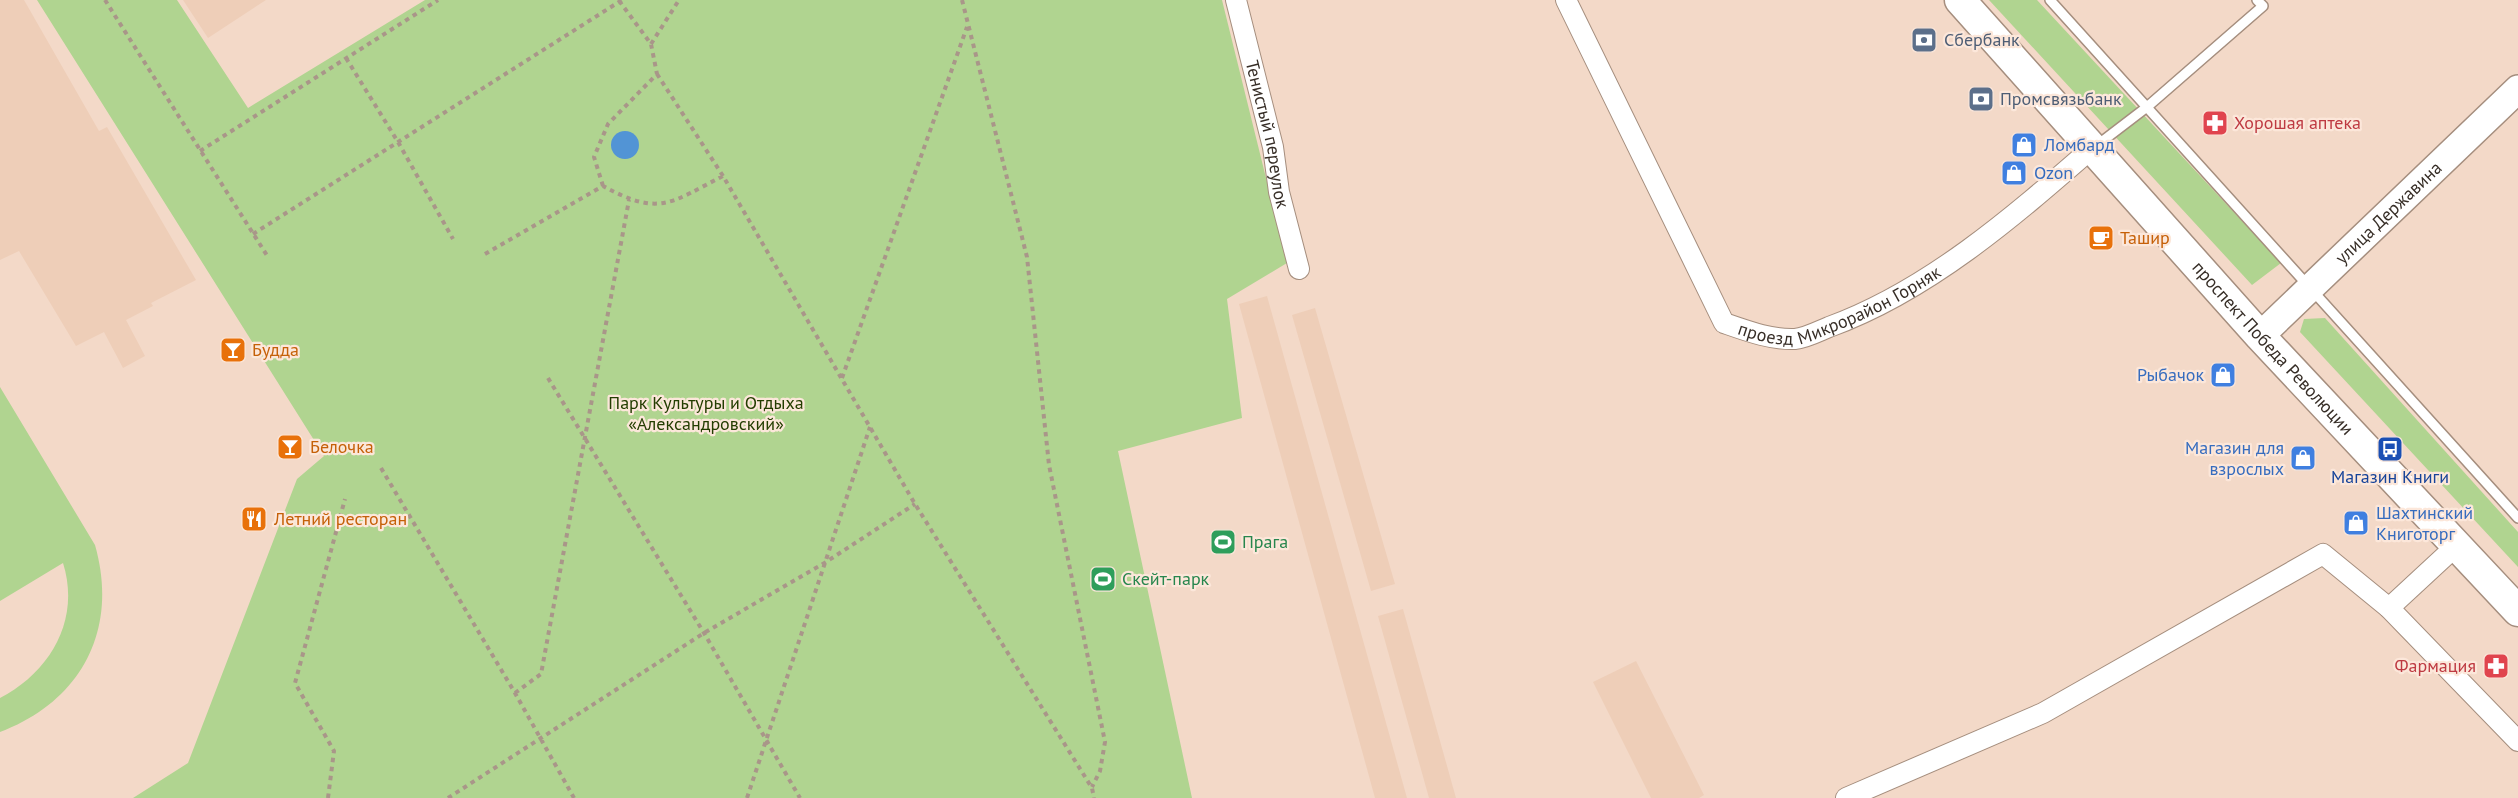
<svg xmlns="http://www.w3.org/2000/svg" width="2518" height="798" font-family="'PT Sans',sans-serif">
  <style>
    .built { fill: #eeceb8 }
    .green { fill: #b0d490 }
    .water { fill: #5294d5 }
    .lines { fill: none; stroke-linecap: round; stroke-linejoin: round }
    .lane-casing { stroke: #a58e7e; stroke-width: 12 }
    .street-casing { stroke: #a58e7e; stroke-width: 22 }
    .secondary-casing { stroke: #a58e7e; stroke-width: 30 }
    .primary-casing { stroke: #a58e7e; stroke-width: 33 }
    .path { stroke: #a99689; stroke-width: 4; stroke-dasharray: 4.5 4.5; stroke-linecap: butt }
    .lane { stroke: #fff; stroke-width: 9 }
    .street { stroke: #fff; stroke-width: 20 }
    .secondary { stroke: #fff; stroke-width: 27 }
    .primary { stroke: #fff; stroke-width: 30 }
    .labels { text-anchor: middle; stroke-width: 4.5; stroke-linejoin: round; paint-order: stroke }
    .service-label { font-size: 18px; fill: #4e5e75; stroke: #fce7da; text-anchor: start }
    .health-label { font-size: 18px; fill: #be3a42; stroke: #fce7da; text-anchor: start }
    .street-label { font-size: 18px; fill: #372e27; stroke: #fce7da }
    .shop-label { font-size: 18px; fill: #366cbe; stroke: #fce7da; text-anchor: start }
    .food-label { font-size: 18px; fill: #c56008; stroke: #fce7da; text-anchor: start }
    .park-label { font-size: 18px; fill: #233d00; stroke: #fce7da }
    .transit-label { font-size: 18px; fill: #164399; stroke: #fce7da }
    .leisure-label { font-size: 18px; fill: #27864d; stroke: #fce7da; text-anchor: start }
  </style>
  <rect width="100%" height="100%" fill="#f3d9c8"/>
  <path class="built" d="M0,0H24L99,131L107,127L196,280L151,303L153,306L126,320L145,356L123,368L104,332L76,346L19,251L0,260Z
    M183,0H266L208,38Z
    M1267,296L1407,798H1375L1239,304Z
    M1315,308L1395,584L1371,591L1292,315Z
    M1403,609L1456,798H1429L1378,616Z
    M1636,661L1704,795L1699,798H1651L1593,682Z"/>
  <path class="green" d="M37,0H177L248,108L425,0H1222L1287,263L1227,299L1242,418L1118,451L1192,798H133L188,763L297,479L324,456Z
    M1989,0H2037L2281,263L2252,285Z
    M2325,318L2518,532V567L2300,332L2304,319Z
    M0,387L95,545C119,629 82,701 0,732V698C50,672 81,620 63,563L0,601Z"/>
  <path class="water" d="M611 145a14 14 0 1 1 28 0a14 14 0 1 1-28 0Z"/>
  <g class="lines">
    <g class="lane-casing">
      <path id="lane" d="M2050,0L2518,518
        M2096,146L2147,107L2263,6L2257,0"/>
    </g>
    <g class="street-casing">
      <g id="street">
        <path id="s1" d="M1236,0L1273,147L1279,192L1299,269"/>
        <path id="s2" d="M1566,0L1724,323C1747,331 1771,340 1795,339C1806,338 1819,331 1829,327C1928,291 2013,217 2091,149"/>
        <path d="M2389,608L2456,546"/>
        <path d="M1846,798L2043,713L2323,554L2389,608L2518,741"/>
      </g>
    </g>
    <g class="secondary-casing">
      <g id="secondary">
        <path id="s3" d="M2260,336L2518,89"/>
      </g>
    </g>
    <g class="primary-casing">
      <g id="primary">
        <path id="s4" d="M1960,0L2260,336L2518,611"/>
      </g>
    </g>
    <path class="path" d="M105,0L268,257
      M962,0L1027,257L1049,465L1105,742L1100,771L1092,787
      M651,44L679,0
      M346,58L398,142L453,239
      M657,74L723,176
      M200,151L438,0
      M603,186L594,157L608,124L657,74L651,44L620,2
      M253,234L622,0
      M485,254L603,186C660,217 670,203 723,176L915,504L1092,788L1094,798
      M548,378L704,633L800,798
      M842,378L967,27
      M381,468L515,693L574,798
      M515,693L541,674L629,200
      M328,798L334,751L295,683L345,499
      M448,798L704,633L826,562L915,504
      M747,798L870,427"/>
    <use href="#lane" class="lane"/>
    <use href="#street" class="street"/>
    <use href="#secondary" class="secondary"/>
    <use href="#primary" class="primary"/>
  </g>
  <defs>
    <g id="bank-square" transform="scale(1.35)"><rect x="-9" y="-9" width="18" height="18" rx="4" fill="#5c6f8a" stroke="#fce7da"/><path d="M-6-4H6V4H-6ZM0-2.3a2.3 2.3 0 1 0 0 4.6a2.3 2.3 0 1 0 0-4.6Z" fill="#fff"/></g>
    <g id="pharmacy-square" transform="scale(1.35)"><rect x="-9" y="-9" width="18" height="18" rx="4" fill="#e0444e" stroke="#fce7da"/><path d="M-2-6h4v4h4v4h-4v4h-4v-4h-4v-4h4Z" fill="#fff"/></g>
    <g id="shop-square" transform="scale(1.35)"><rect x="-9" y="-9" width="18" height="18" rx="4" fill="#3f7fe0" stroke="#fce7da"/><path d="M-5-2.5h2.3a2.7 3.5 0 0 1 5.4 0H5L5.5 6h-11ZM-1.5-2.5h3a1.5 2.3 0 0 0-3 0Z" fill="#fff"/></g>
    <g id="cafe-square" transform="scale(1.35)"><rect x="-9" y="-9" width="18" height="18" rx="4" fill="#e8710a" stroke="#fce7da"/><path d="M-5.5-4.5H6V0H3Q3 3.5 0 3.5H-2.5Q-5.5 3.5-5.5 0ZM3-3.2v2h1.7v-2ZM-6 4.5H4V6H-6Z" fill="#fff"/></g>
    <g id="bar-square" transform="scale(1.35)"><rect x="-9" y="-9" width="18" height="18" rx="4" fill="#e8710a" stroke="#fce7da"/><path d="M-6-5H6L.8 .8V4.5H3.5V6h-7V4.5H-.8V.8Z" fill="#fff"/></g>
    <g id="bus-square" transform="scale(1.35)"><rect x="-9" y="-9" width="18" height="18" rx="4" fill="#1a4fb4" stroke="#fce7da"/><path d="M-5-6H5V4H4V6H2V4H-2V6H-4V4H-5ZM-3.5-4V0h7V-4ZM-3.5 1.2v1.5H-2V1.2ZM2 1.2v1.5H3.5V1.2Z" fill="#fff"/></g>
    <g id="restaurant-square" transform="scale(1.35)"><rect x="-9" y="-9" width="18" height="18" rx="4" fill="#e8710a" stroke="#fce7da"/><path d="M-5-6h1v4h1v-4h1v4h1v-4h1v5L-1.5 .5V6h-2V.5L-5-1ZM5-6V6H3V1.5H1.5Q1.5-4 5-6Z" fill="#fff"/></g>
    <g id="stadium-square" transform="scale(1.35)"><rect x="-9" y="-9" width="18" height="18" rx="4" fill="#2e9e5b" stroke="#fce7da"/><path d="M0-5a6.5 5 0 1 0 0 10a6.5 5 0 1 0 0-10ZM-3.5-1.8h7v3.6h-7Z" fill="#fff"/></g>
  </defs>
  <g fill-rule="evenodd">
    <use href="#bank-square" x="1924" y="40"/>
    <use href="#bank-square" x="1981" y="99"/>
    <use href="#pharmacy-square" x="2215" y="123"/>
    <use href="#shop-square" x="2024" y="145"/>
    <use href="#shop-square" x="2014" y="173"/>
    <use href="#cafe-square" x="2101" y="238"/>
    <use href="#bar-square" x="233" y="350"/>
    <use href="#shop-square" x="2223" y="375"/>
    <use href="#bar-square" x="290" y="447"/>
    <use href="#bus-square" x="2390" y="449"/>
    <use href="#shop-square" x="2303" y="458"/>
    <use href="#restaurant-square" x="254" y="519"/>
    <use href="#shop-square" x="2356" y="523"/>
    <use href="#stadium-square" x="1223" y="542"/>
    <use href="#stadium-square" x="1103" y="579"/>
    <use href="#pharmacy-square" x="2496" y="666"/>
  </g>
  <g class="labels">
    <g class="service-label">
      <text x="1944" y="46">Сбербанк</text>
      <text x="2000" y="105">Промсвязьбанк</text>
    </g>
    <g class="health-label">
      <text x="2234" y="129">Хорошая аптека</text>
      <text x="2476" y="672" text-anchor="end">Фармация</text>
    </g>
    <g class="street-label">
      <text dy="6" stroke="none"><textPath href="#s1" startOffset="138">Тенистый переулок</textPath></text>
      <text dy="6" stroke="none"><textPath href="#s3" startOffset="178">улица Державина</textPath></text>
      <text dy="6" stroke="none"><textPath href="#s2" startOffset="484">проезд Микрорайон Горняк</textPath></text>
      <text dy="6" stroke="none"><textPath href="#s4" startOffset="468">проспект Победа Революции</textPath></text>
    </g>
    <g class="shop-label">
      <text x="2044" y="151">Ломбард</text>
      <text x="2034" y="179">Ozon</text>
      <text x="2204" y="381" text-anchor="end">Рыбачок</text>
      <text x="2284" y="454" text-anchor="end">Магазин для<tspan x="2284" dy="21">взрослых</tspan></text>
      <text x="2376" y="519">Шахтинский<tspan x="2376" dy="21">Книготорг</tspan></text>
    </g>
    <g class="food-label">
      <text x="2120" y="244">Ташир</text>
      <text x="252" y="356">Будда</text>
      <text x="310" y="453">Белочка</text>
      <text x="274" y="525">Летний ресторан</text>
    </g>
    <g class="park-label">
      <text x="706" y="409">Парк Культуры и Отдыха<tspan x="706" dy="21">«Александровский»</tspan></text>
    </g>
    <g class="transit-label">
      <text x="2390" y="483">Магазин Книги</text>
    </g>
    <g class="leisure-label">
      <text x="1242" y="548">Прага</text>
      <text x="1122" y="585">Скейт-парк</text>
    </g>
  </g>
</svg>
